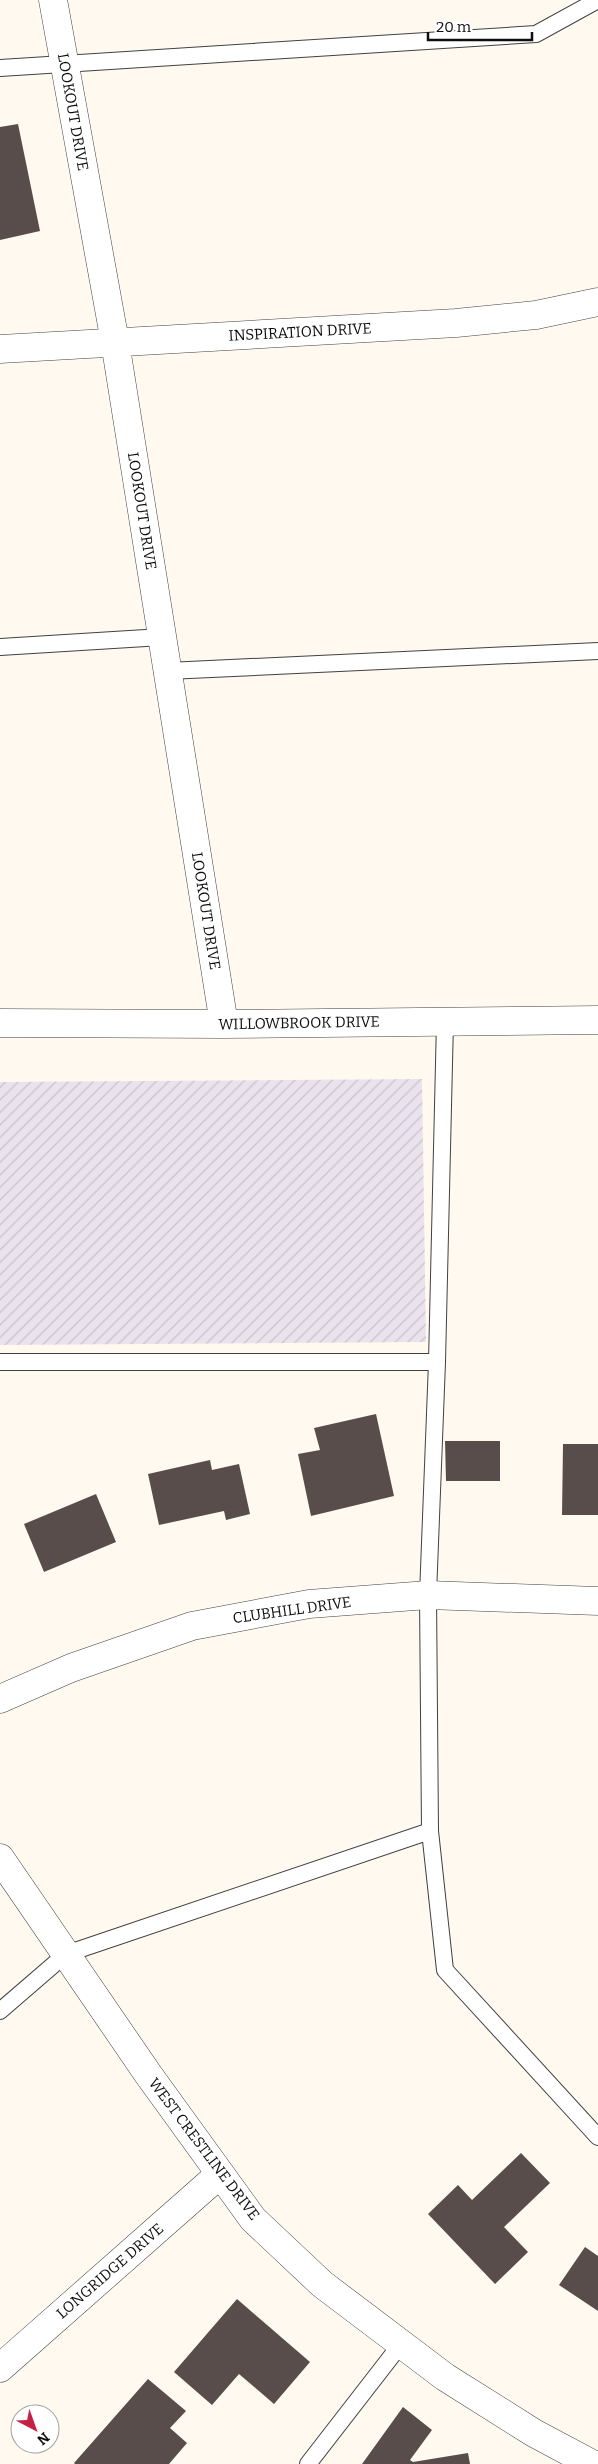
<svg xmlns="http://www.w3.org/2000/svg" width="598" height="2464" font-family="Bitter,serif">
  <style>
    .industrial { fill: url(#industrial-furrows) }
    .building { fill: #584d4a }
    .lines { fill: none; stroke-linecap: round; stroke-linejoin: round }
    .lane-casing { stroke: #414141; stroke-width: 18 }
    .street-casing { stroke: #414141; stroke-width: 29 }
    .lane { stroke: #fff; stroke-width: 16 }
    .street { stroke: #fff; stroke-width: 28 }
    .labels { text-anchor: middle; stroke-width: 5; stroke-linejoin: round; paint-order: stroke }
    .street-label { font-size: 15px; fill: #0e0e0e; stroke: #fff }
  </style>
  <defs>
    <pattern id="industrial-furrows" width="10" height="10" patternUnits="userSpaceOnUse" patternTransform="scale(1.25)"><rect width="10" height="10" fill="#eae3ed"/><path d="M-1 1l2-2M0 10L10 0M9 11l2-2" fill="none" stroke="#c8c2ca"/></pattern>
  </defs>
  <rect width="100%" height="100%" fill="#fff9f0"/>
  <path class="industrial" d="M422,1079L426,1342L0,1345V1082Z"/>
  <path class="building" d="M18,124L40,231L0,240V127Z
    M376,1414L394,1496L311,1516L298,1454L320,1450L314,1428Z
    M445,1441H500V1481H446Z
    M563,1444H598V1515H562Z
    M210,1460L212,1470L239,1464L250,1514L226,1520L224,1511L159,1525L148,1474Z
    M96,1494L116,1542L44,1572L24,1524Z
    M521,2153L550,2183L504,2227L528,2252L495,2284L428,2214L458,2185L472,2200Z
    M585,2247L598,2256V2311L559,2285Z
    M237,2299L310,2362L274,2404L239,2374L212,2405L174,2372Z
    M148,2379L186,2411L170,2428L187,2443L169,2464H75L74,2463Z
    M403,2407L432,2430L410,2460L413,2462L468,2453L470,2464H362Z"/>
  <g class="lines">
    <g class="lane-casing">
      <path id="lane" d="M0,68L536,34L598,0
        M0,647L162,637
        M167,671L598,651
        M445,1021L437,1362L428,1595L430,1831L445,1970L598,2137
        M0,1362H437
        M0,2011L66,1954L430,1831
        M308,2464L401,2344"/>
    </g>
    <g class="street-casing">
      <path id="street" d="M53,0L115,342L224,1024
        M0,349L456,323L536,315L598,302
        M0,1023L224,1024L598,1020
        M0,1699L71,1668L192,1626L309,1604L428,1595L598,1601
        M0,1858L148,2074L253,2219L322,2284L445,2377L534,2433L592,2464
        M0,2368L220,2174"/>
    </g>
    <use href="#lane" class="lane"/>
    <use href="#street" class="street"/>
  </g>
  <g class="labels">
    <g class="street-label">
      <text transform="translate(73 112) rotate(80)" y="5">LOOKOUT DRIVE</text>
      <text transform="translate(300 332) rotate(-3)" y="5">INSPIRATION DRIVE</text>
      <text transform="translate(142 511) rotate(81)" y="5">LOOKOUT DRIVE</text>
      <text transform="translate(206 911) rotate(81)" y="5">LOOKOUT DRIVE</text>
      <text transform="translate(299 1023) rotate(-1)" y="5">WILLOWBROOK DRIVE</text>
      <text transform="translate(292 1610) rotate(-8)" y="5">CLUBHILL DRIVE</text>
      <text transform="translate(204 2149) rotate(53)" y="5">WEST CRESTLINE DRIVE</text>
      <text transform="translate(110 2271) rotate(-41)" y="5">LONGRIDGE DRIVE</text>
    </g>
  </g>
  <g transform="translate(35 2429) rotate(139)"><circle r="24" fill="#ffffff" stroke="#9f9f9f"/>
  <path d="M0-4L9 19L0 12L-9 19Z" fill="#c42144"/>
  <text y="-8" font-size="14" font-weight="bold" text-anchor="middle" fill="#0e0e0e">N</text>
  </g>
  <path d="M428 32v8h104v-8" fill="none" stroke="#0e0e0e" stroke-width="2.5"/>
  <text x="436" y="32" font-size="15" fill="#0e0e0e" stroke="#ffffff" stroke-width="4" paint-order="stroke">20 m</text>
</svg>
